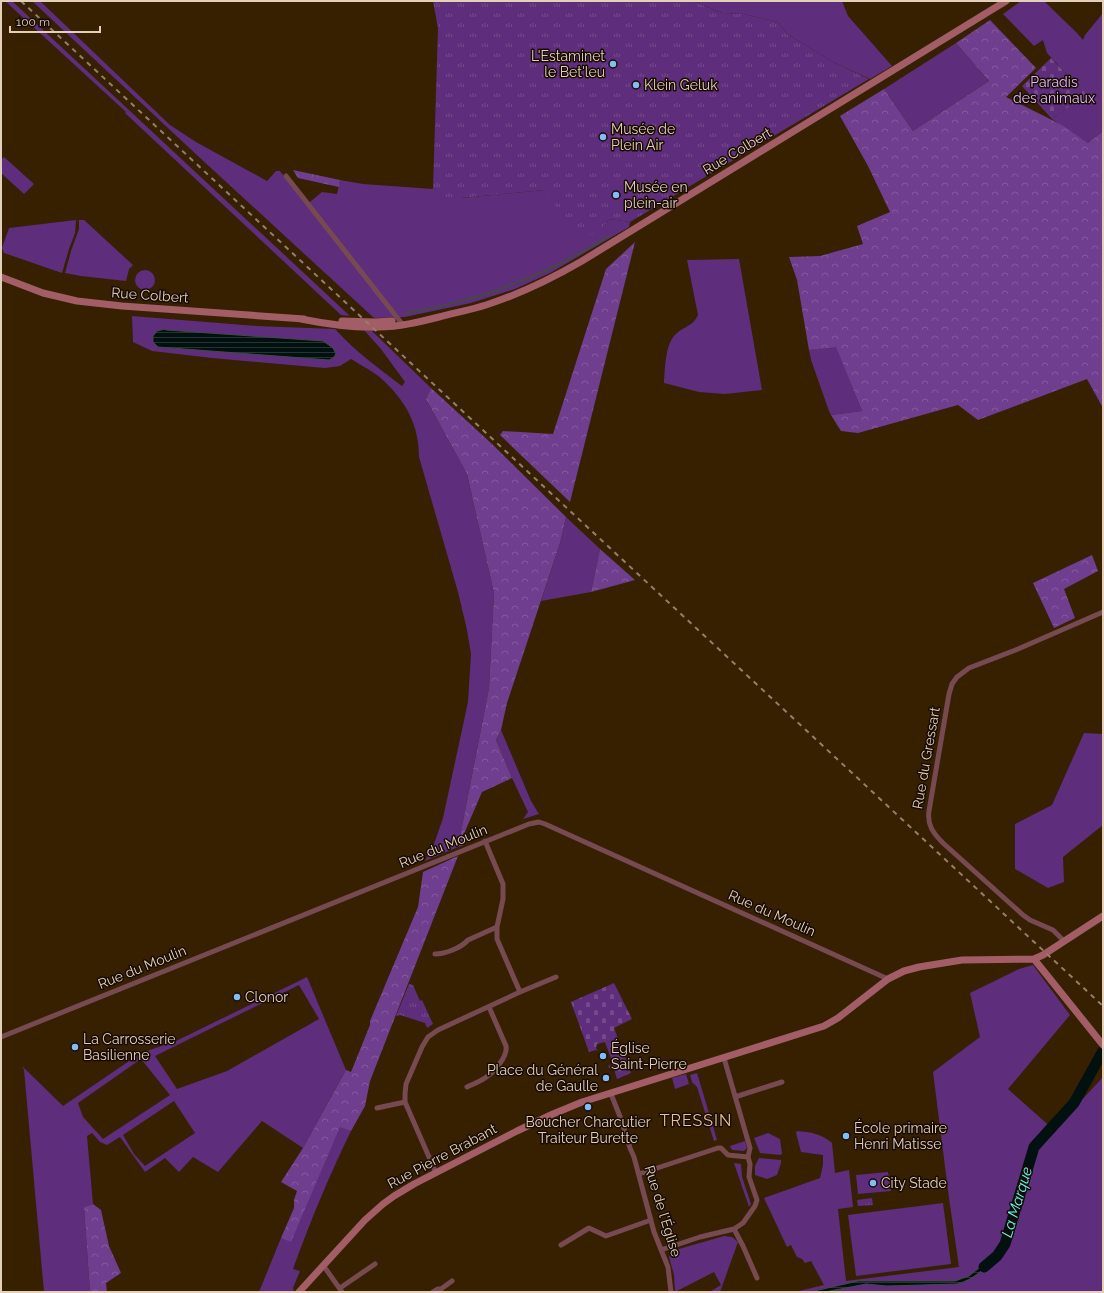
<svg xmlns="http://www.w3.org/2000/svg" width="1104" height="1293" font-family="Raleway,sans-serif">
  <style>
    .grass { fill: #5e2d7b; fill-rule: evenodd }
    .forest { fill: url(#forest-crowns) }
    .cemetery { fill: url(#cemetery-stones) }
    .park { fill: url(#park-tufts) }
    .water { fill: url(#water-rules); stroke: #444a43 }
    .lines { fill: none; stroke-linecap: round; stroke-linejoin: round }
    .stream { stroke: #444a43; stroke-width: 2 }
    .river { stroke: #001110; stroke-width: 11 }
    .street { stroke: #764a50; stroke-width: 5 }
    .secondary { stroke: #a25d67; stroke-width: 7 }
    .rail { stroke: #948066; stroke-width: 2; stroke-dasharray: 5 5; stroke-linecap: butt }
    .poi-dot { fill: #82bcfa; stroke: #180c00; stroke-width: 1.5 }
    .labels { text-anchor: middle; stroke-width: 3; stroke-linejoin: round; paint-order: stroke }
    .poi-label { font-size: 14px; fill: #e3d0bb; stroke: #180c00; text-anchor: start }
    .park-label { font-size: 14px; fill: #dfb8fa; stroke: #180c00 }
    .street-label { font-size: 14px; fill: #e3d0bb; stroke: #180c00 }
    .water-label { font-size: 15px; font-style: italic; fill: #5efcf5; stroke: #180c00 }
    .quarter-label { font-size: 16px; letter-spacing: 1px; fill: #e5c095; stroke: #180c00 }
  </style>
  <defs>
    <pattern id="forest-crowns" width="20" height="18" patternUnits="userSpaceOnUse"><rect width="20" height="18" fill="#703e8e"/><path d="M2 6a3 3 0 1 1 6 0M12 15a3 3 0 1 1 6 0" fill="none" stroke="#84599c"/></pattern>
    <pattern id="cemetery-stones" width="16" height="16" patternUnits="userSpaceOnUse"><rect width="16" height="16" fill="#5e2d7b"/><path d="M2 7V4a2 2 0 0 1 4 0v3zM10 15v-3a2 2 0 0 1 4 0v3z" fill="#754a8c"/></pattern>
    <pattern id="park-tufts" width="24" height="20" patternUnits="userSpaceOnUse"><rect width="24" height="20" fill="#5e2d7b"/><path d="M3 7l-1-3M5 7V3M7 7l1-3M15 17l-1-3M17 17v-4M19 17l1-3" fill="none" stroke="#754a8c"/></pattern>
    <pattern id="water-rules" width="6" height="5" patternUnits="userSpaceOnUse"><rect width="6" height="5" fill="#001110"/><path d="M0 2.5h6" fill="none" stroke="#253331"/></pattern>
  </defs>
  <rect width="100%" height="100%" fill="#372000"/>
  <path class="grass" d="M5,1H12L350,316L341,315L125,113L126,112Z
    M32,1H40L170,125L196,142L267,181L276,171H280L306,205L322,192L337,194L340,180L363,184L433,189L441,190L462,198L545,190L603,228L609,219L630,222L629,227L550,273L515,289L471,303L405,317L374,318L199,157Z
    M693,1H842L848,16L892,66L870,79L833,62L787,34L778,22L743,14L722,13Z
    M1021,1H1044L1077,33L1083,40L1085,35L1103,13V131L1088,143L1052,119L1085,94L1047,53L1043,40L1034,46L1003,14Z
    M956,43L989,81L913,131L884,89Z
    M4,157L34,184L24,194L1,173V160Z
    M76,220L75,233L69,249L62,273L4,253L2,248L9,228Z
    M79,220H84L133,265L129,269L126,281L81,276L65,273L71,251L79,229Z
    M739,259L762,390L725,394L699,392L664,383C665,369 665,342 677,333C685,326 693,326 698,315L687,260Z
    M135 280a10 10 0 1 1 20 0a10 10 0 1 1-20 0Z
    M132,316L256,326L335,329C355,351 378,368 402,386L405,382L381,349L364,330L372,331L431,388L426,399L467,474L494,593L489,688L458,847L425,861L434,844L443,818L468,702L471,654L467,630L458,592L419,457C419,426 407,403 384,381C375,372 362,366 351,359L340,366L325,368L212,358L152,351L133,342Z
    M836,346L862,411L831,415L829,411L811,360L809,350Z
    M566,517L600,549L591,592L541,601L560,543Z
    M501,730L531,801L539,814L523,819L528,812L512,778L496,740Z
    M1084,733L1103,734V825L1063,857L1064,882L1048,888L1015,869V824L1052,805Z
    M1033,965L1070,1015L1008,1089L1054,1130L1103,1077V1292H795L824,1285L811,1261L805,1263L802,1259L797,1257L791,1245L787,1247L764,1198L820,1178L823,1165V1155L801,1152L796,1133L797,1131C810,1132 822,1134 832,1143L835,1173L849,1170L853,1207L838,1209L846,1281L959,1267L949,1198L933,1072L980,1037L970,993L1019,969Z
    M307,977L346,1070L303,1148L262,1121L218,1172L193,1157L179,1172L165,1158L145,1172L120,1137L107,1145L100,1142L92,1133L87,1136L93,1204L84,1207L90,1292H44L24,1070L22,1066L63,1106L141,1053L176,1041ZM299,985L319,1019L227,1071L177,1089L155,1056ZM141,1059L170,1095L103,1139L83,1117L78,1103ZM174,1101L195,1133L145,1166L134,1154L123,1135Z
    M697,1073L717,1140L714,1141L697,1087L692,1082L690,1075Z
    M686,1074L689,1084L675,1089L672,1078Z
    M340,1126L351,1131C329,1176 310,1222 293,1269L300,1271L293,1288L294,1290L292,1292H259L281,1238L291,1241Z
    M768,1133L780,1139L782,1153L781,1155L760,1153L754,1138Z
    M745,1141L747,1148L744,1151L732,1150L730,1146Z
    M759,1158L781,1160V1163L777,1175L767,1179L755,1175V1166Z
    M734,1163L741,1164L742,1177L751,1204L749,1207Z
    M888,1172L891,1191L858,1194L856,1175Z
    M943,1203L951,1264L856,1276L848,1215Z
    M724,1236L732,1237L738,1242L720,1292H711V1291L721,1285L714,1272L675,1292L674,1275L669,1257L672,1251Z"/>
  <path class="forest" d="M990,20L1036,68L1006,97L1062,125L1088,143L1103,131V408L1087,379L978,420L958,405L858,433L841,431L831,415L862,411L836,347L809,350L797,280L789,257L820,256L863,244L857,226L890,212L868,166L840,116L884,89L913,131L989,81L956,43Z
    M293,170L340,180L339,187L298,178Z
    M635,242L570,502L500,435L503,431L553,434L606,269Z
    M431,388L492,444L566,517L560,543L507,703L501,730L496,740L512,778L482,792L463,836L464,845L458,847L489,688L494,593L467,474L426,399Z
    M600,549L635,580L591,592Z
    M1092,555L1098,571L1064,589L1075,618L1054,628L1033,583Z
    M458,856L370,1081L365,1106L351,1131L340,1127L291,1242L281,1238L294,1208V1200L297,1191L281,1182L303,1148L346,1070L351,1072L370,1025V1021L418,907L423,872Z
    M93,1204L101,1210L109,1246L121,1273L106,1283L107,1292H90L84,1207Z"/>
  <path class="cemetery" d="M1051,58L1086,94L1052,119L1022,86Z
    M614,983L632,1019L614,1028L631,1073L617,1079L614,1069H610L608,1066L613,1064L605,1042L597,1044L596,1048L598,1051L596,1050L589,1052L571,1002Z"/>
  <path class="park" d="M433,1H693L722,13L743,14L778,22L787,34L833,62L869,79L630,222L609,219L603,228L578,242L545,190L440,200L441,191L433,189L438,28Z
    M409,984L413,985L420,1001L422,1000L433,1024L427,1028L425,1023L400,1015L396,1016Z
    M872,1198L873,1205L858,1206L857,1200Z"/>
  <path class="water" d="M165,329L166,330L323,341L333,348L336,354L333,358L329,360L158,347L153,342V336L157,331Z
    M994,1256L995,1258C984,1269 973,1280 957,1284L887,1286L866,1284L825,1292H810L858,1281H955L969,1276Z"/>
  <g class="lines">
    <path class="stream" d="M406,313L438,307L491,293L547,270L580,253L609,236"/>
    <path class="river" d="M984,1267L997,1256L1005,1244L1034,1147L1074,1103L1103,1051"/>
    <path class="street" d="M286,176L403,325
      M1064,941L1053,930L1030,920L1023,915L943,843C933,833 927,825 929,811L949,694L952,684L957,677L969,668L1018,649L1103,612
      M435,954C445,954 461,948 468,940L497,927
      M520,992L556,977
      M1,1037L529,824L539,822L545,824L888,979
      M467,1087C473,1084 479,1082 485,1078C493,1073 508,1057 506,1046L489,1007
      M611,1094L621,1119L630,1148L634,1157L654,1232L668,1267L671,1292
      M735,1097L782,1082
      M377,1108L405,1102
      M436,1173L405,1102V1094L406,1084L422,1047L428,1037L438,1030L520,992L497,939V927L503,899V884L485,841
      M639,1174L718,1148H721L728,1155L748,1157
      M734,1229L743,1246L757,1278
      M561,1245L589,1228L606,1236L651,1220
      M661,1250L700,1237L734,1229L743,1223L755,1206L757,1200L749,1177L750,1164L748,1157L750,1148L724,1058
      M323,1265L342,1292
      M340,1288L375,1264
      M433,1292L438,1289H441L452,1281"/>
    <path class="secondary" d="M1,277L43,293L77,301L122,306L304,319
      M301,319C326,324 353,328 379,327C399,327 419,322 439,317C454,313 470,310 486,305C520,294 551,279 582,261L1006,1
      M342,321L375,322L392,321
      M1034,959L1103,1045
      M299,1292L365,1220L383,1204L394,1196L414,1184L517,1131L553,1114L582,1102L824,1026L838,1018L888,979L904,971L919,967L962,960L1034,959L1043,955L1103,916"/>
    <path class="rail" d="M21,1L1103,1006"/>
  </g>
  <g class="poi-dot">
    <circle cx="613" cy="64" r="4"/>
    <circle cx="636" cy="85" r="4"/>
    <circle cx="603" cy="137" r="4"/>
    <circle cx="616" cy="195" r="4"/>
    <circle cx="237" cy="997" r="4"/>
    <circle cx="75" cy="1047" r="4"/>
    <circle cx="603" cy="1056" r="4"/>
    <circle cx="606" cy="1078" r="4"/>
    <circle cx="588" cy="1107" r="4"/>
    <circle cx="846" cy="1136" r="4"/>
    <circle cx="873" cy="1183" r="4"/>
  </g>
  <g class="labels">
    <g class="poi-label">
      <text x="605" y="61" text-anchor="end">L'Estaminet<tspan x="605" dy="16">le Bet'leu</tspan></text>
      <text x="644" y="90">Klein Geluk</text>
      <text x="611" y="134">Musée de<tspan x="611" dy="16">Plein Air</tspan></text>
      <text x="624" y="192">Musée en<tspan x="624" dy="16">plein-air</tspan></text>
      <text x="245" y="1002">Clonor</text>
      <text x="83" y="1044">La Carrosserie<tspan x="83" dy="16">Basilienne</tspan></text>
      <text x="611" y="1053">Église<tspan x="611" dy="16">Saint-Pierre</tspan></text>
      <text x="598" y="1075" text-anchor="end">Place du Général<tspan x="598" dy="16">de Gaulle</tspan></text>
      <text x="588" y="1127" text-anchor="middle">Boucher Charcutier<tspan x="588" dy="16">Traiteur Burette</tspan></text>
      <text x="854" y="1133">École primaire<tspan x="854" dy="16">Henri Matisse</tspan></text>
      <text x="881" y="1188">City Stade</text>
    </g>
    <g class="park-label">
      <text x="1054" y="87">Paradis<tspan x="1054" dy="16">des animaux</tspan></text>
    </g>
    <g class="street-label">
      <text transform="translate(737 151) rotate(-31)" y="5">Rue Colbert</text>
      <text transform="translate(150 295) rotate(4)" y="5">Rue Colbert</text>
      <text transform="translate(926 758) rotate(-80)" y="5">Rue du Gressart</text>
      <text transform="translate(443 846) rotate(-22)" y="5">Rue du Moulin</text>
      <text transform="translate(772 913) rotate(24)" y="5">Rue du Moulin</text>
      <text transform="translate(142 967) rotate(-22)" y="5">Rue du Moulin</text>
      <text transform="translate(442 1156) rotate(-28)" y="5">Rue Pierre Brabant</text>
      <text transform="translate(663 1211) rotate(73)" y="5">Rue de l'Église</text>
    </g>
    <g class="water-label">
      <text transform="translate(1017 1202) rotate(-73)" y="5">La Marque</text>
    </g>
    <g class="quarter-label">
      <text x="696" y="1126">TRESSIN</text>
    </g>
  </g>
  <rect width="1104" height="1293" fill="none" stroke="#e3d0bb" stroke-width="4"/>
  <path d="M10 26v6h90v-6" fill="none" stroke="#e3d0bb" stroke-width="2"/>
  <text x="16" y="26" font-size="12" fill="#e3d0bb" stroke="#180c00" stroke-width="3" paint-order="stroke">100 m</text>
</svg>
